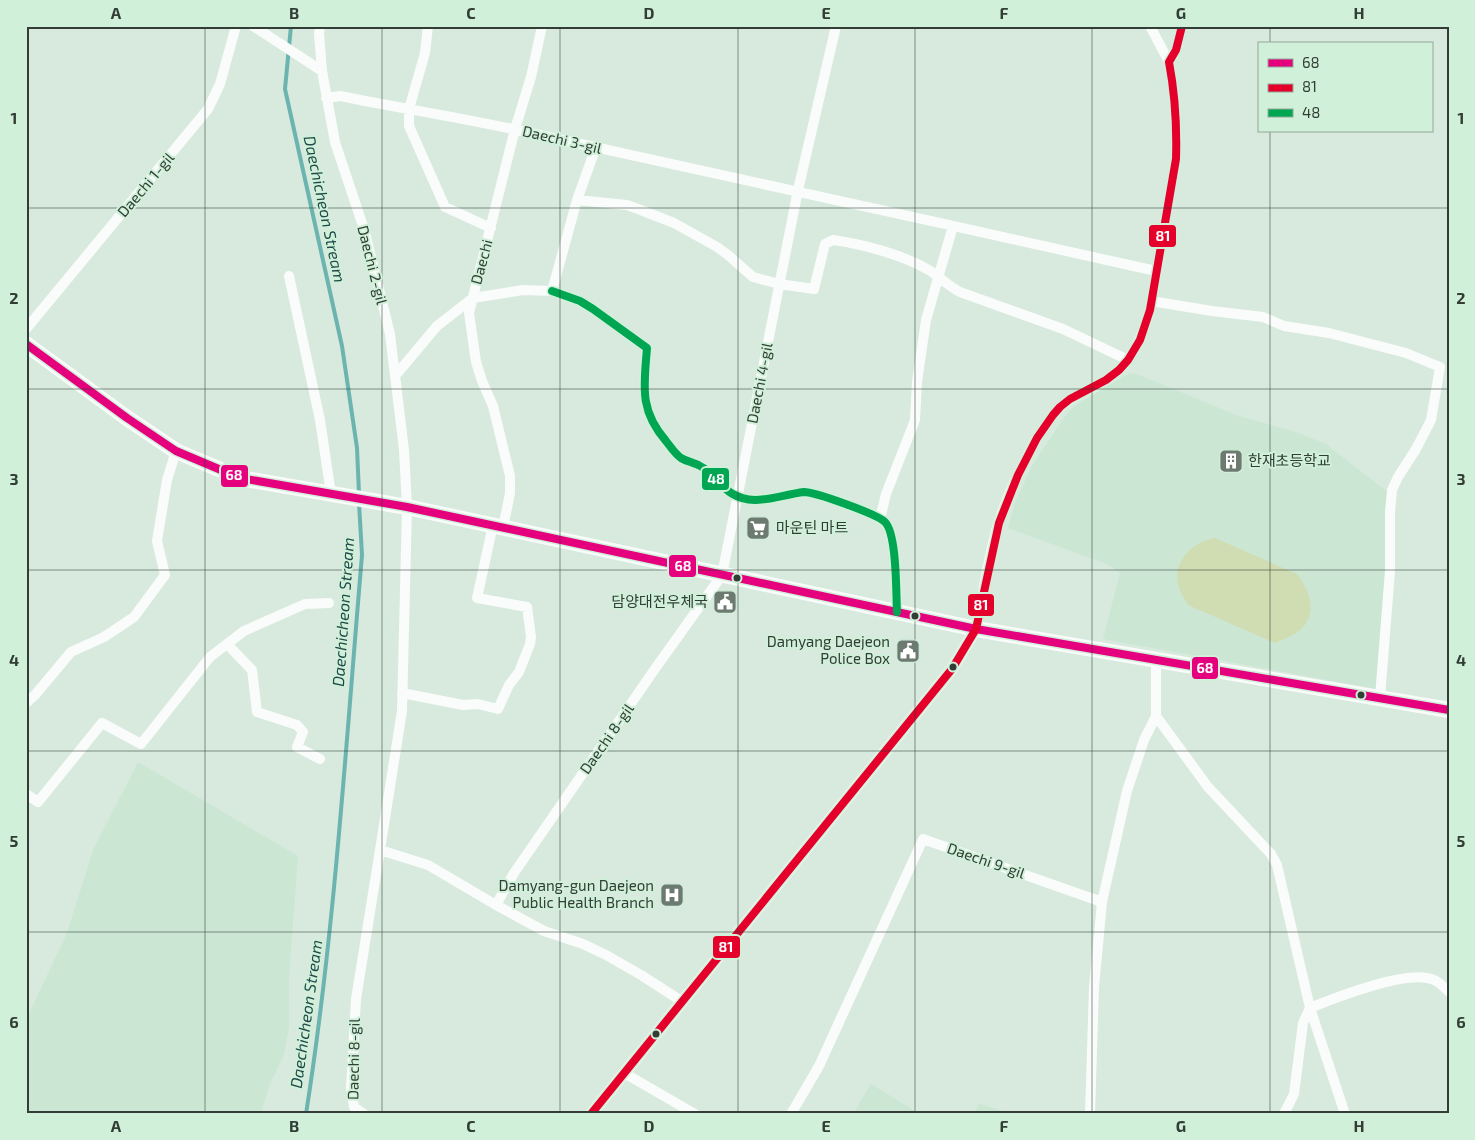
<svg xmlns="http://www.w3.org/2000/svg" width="1475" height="1140" font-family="'Exo 2','Noto Sans KR',sans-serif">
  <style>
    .built { fill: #cbe7d3 }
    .green { fill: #d0dcb2 }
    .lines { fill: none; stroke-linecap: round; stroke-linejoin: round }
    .stream { stroke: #6bb4b0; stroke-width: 4 }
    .minor { stroke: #f9fcfa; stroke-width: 10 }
    .tertiary { stroke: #f9fcfa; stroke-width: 12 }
    .primary { stroke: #f9fcfa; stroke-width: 16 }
    .bus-1-casing { stroke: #d1f0da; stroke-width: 11 }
    .bus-2-casing { stroke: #d1f0da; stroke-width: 11 }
    .bus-3-casing { stroke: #d1f0da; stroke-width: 11 }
    .bus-1 { stroke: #e5007d; stroke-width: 8 }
    .bus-2 { stroke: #e4002b; stroke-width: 8 }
    .bus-3 { stroke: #00a651; stroke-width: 8 }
    .grid { fill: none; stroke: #323e35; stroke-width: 1; stroke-opacity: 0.55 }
    .bus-dot { fill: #323e35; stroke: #d1f0da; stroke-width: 2 }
    .labels { text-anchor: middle; stroke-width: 4; stroke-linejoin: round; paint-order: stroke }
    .street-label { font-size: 15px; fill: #323e35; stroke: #d1f0da }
    .poi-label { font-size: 15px; fill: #323e35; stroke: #d1f0da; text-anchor: end }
    .water-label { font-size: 16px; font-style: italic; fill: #1f4a49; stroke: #d1f0da }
    .line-badge { stroke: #d1f0da; stroke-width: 2 }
    .badge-label { font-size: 14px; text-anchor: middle; font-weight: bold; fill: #fff }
    .neatline { fill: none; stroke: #323e35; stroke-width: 2 }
    .grid-label { font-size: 16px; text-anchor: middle; font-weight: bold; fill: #323e35 }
  </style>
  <rect width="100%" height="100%" fill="#d8e9dd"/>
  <path class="built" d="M1134,373L1239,416L1296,432L1326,444L1389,493L1386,593L1377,689L1103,639L1120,573L1107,564L1008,528L1015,502L1033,464L1066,415L1073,407L1126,375Z
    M138,762L298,856L289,977V1027L284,1055L269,1086L261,1114H26V1020L67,933L93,850Z
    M871,1084L920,1114H853Z
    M979,1104L1014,1114H974Z"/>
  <path class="green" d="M1215,538L1297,574C1311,591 1319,618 1296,633C1290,637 1282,640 1275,643L1188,605C1184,599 1180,592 1178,584C1173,561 1193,541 1215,538Z"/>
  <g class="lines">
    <path class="stream" d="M291,26L285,89L342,346L357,448L359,494
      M306,1114C335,929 346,742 362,555L359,503"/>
    <path class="minor" d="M253,26L322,71
      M320,26L319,34L322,71L335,142L364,229L390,334L404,450L407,507L402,711L380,850
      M428,26L425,53L409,109V126L445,207L491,228
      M1150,26L1169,62
      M326,98L340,96C399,108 458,117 517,130C730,175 943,224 1156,271
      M577,200L627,205L638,209L674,223L717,247L728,255L753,277L779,284L814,289L825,244L833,240C863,244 903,255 929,270C940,277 948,286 960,292L1063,329L1128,360
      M289,276L320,420L331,494
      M552,291L580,301L593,309L647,348C644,386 639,410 666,441C670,446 675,454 681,458C689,463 694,461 705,469C722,484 729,499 755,500C771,500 787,494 804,492C815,492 877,514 885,522C897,534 896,593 897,612
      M1151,301L1212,311L1263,317L1284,326L1329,333L1406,353L1440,367L1431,420L1416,449L1398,477L1392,490L1390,512V571L1380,697
      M26,329L208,109L220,84L236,26
      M395,376L437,326L473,298L523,290L552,291L577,200L596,147
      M880,519L886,494L915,420L917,382L926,320L953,226
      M503,528L510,493V476L493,406L482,381L476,362L469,313L515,129L531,77L542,26
      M976,629C983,594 988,558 998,524C1009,490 1031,443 1053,415C1067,397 1088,392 1106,380C1131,364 1142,337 1150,310L1176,159C1177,127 1175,94 1169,62L1176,50L1182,26
      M227,644L252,670L257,712L297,725L303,732L297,747L320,759
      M402,693L463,705L478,704L498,709L509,685L519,672L530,644L531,637L527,607L477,598L493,525
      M26,703L35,695L71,652L104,637L134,617L165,575L157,541L167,480L176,451
      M1156,716L1208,787L1271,854L1277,865L1310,1008L1345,1114
      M26,794L38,802L102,723L141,744L210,657L244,631L305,604L329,603
      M496,905L544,931L583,944L606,955L641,975L683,1002
      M624,1073L695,1114
      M364,1114L354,1107L351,1088L356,999L380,850L428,865L496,905L514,873L657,666L722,575L798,190L836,26
      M791,1114L819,1066L923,839L1102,902L1127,791L1144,740L1156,716V661
      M1090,1114L1094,987L1102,902
      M1284,1114L1294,1094L1303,1023L1310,1008C1337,997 1400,973 1427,978C1436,979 1442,985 1449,992"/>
    <path class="tertiary" d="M591,1114L952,669L976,629"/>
    <path class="primary" d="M26,344L127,418L176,451L240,478L407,507L976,629L1449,710"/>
    <g class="bus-1-casing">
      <path id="bus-1" d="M26,344L127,418L176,451L240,478L407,507L976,629L1449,710"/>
    </g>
    <g class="bus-2-casing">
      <path id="bus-2" d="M591,1114L952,669L976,629L999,523L1018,475L1037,438L1053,415L1060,407L1070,399L1106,380L1119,370L1128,360L1140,340L1150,310L1176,159C1177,127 1175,94 1169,62L1176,50L1182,26"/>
    </g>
    <g class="bus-3-casing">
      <path id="bus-3" d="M552,291L580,301L593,309L647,348C644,386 639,410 666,441C670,446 675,454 681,458C689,463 694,461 705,469C722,484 729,499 755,500C771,500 787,494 804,492C815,492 877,514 885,522C897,534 896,593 897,612"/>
    </g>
    <use href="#bus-1" class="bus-1"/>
    <use href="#bus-2" class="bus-2"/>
    <use href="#bus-3" class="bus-3"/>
  </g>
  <path class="grid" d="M205,26V1114M382,26V1114M560,26V1114M738,26V1114M915,26V1114M1092,26V1114M1270,26V44M1270,131V1114M26,208H1449M26,389H1449M26,570H1449M26,751H1449M26,932H1449"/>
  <defs>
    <g id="building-square" transform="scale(1.25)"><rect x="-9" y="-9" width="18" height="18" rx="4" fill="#6c7a70" stroke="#d1f0da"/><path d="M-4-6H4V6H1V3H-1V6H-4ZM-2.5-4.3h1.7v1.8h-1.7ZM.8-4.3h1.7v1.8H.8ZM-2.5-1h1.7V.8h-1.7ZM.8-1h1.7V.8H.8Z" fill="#fff"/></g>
    <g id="supermarket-square" transform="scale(1.25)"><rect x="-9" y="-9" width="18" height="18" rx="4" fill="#6c7a70" stroke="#d1f0da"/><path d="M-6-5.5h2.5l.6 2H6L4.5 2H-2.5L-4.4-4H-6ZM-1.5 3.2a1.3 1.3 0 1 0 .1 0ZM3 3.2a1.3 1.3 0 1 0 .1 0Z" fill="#fff"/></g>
    <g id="civic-square" transform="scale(1.25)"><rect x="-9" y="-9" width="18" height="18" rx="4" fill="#6c7a70" stroke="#d1f0da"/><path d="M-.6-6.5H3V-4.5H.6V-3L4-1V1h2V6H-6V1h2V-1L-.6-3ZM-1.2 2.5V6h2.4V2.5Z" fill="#fff"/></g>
    <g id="hospital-square" transform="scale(1.25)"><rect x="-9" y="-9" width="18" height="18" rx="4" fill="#6c7a70" stroke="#d1f0da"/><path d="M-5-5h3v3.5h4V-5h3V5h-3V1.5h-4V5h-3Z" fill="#fff"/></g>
  </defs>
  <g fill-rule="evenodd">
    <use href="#building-square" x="1231" y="461"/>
    <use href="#supermarket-square" x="758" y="528"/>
    <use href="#civic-square" x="725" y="602"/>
    <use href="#civic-square" x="908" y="651"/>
    <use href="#hospital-square" x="672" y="895"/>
  </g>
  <g class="bus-dot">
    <circle cx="737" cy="578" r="4.5"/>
    <circle cx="915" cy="616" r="4.5"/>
    <circle cx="953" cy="667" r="4.5"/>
    <circle cx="1361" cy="695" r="4.5"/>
    <circle cx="656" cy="1034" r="4.5"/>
  </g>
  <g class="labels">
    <g class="street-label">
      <text transform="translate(562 140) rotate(13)" y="5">Daechi 3-gil</text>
      <text transform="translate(146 185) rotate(-50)" y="5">Daechi 1-gil</text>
      <text transform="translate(482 262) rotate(-75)" y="5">Daechi</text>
      <text transform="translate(372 265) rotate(76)" y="5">Daechi 2-gil</text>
      <text transform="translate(760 383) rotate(-79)" y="5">Daechi 4-gil</text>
      <text transform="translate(607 739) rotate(-55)" y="5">Daechi 8-gil</text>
      <text transform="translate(986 861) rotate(19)" y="5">Daechi 9-gil</text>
      <text transform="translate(354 1059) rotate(-89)" y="5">Daechi 8-gil</text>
    </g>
    <g class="poi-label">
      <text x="1248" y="466" text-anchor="start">한재초등학교</text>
      <text x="776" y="533" text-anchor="start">마운틴 마트</text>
      <text x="708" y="607">담양대전우체국</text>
      <text x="890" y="647">Damyang Daejeon<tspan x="890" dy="17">Police Box</tspan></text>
      <text x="654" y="891">Damyang-gun Daejeon<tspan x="654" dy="17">Public Health Branch</tspan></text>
    </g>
    <g class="water-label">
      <text transform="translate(325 209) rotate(78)" y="6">Daechicheon Stream</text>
      <text transform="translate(343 612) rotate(-86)" y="6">Daechicheon Stream</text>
      <text transform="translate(306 1014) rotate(-82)" y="6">Daechicheon Stream</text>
    </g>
  </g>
  <g class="line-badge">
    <rect x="1148" y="224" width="29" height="24" rx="5" fill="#e4002b"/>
    <rect x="220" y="464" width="29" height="24" rx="5" fill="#e5007d"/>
    <rect x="701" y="467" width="29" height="24" rx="5" fill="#00a651"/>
    <rect x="668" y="554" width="29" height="24" rx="5" fill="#e5007d"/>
    <rect x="967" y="593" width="28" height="24" rx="5" fill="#e4002b"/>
    <rect x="1191" y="656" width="28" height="24" rx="5" fill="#e5007d"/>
    <rect x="712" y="935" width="29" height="24" rx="5" fill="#e4002b"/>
  </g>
  <g class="badge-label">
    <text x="1163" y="241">81</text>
    <text x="234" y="480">68</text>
    <text x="716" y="484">48</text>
    <text x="683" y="571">68</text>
    <text x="981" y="610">81</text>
    <text x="1205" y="673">68</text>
    <text x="726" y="952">81</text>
  </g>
  <rect width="1475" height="1140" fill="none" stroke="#d1f0da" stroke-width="55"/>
  <rect x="1258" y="42" width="175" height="90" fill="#d1f0da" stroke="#91a998"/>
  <rect x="1268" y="59" width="25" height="8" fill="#e5007d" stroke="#91a998"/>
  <text x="1302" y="68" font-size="15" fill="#323e35">68</text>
  <rect x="1268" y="84" width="25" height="8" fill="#e4002b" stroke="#91a998"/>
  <text x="1302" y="92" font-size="15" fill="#323e35">81</text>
  <rect x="1268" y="109" width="25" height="8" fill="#00a651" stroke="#91a998"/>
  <text x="1302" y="118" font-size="15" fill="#323e35">48</text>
  <rect x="28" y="28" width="1420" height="1084" class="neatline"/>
  <g class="grid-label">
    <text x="116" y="19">A</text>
    <text x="294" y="19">B</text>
    <text x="471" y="19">C</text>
    <text x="649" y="19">D</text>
    <text x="826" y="19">E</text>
    <text x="1004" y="19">F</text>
    <text x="1181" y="19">G</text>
    <text x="1359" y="19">H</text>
    <text x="14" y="124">1</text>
    <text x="1461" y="124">1</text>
    <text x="14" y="304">2</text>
    <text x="1461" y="304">2</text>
    <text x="14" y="485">3</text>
    <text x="1461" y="485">3</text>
    <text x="14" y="666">4</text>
    <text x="1461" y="666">4</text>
    <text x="14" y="847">5</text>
    <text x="1461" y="847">5</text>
    <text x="14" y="1028">6</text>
    <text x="1461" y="1028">6</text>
    <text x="116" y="1132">A</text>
    <text x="294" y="1132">B</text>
    <text x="471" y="1132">C</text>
    <text x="649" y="1132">D</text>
    <text x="826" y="1132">E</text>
    <text x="1004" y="1132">F</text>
    <text x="1181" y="1132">G</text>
    <text x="1359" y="1132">H</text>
  </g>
</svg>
